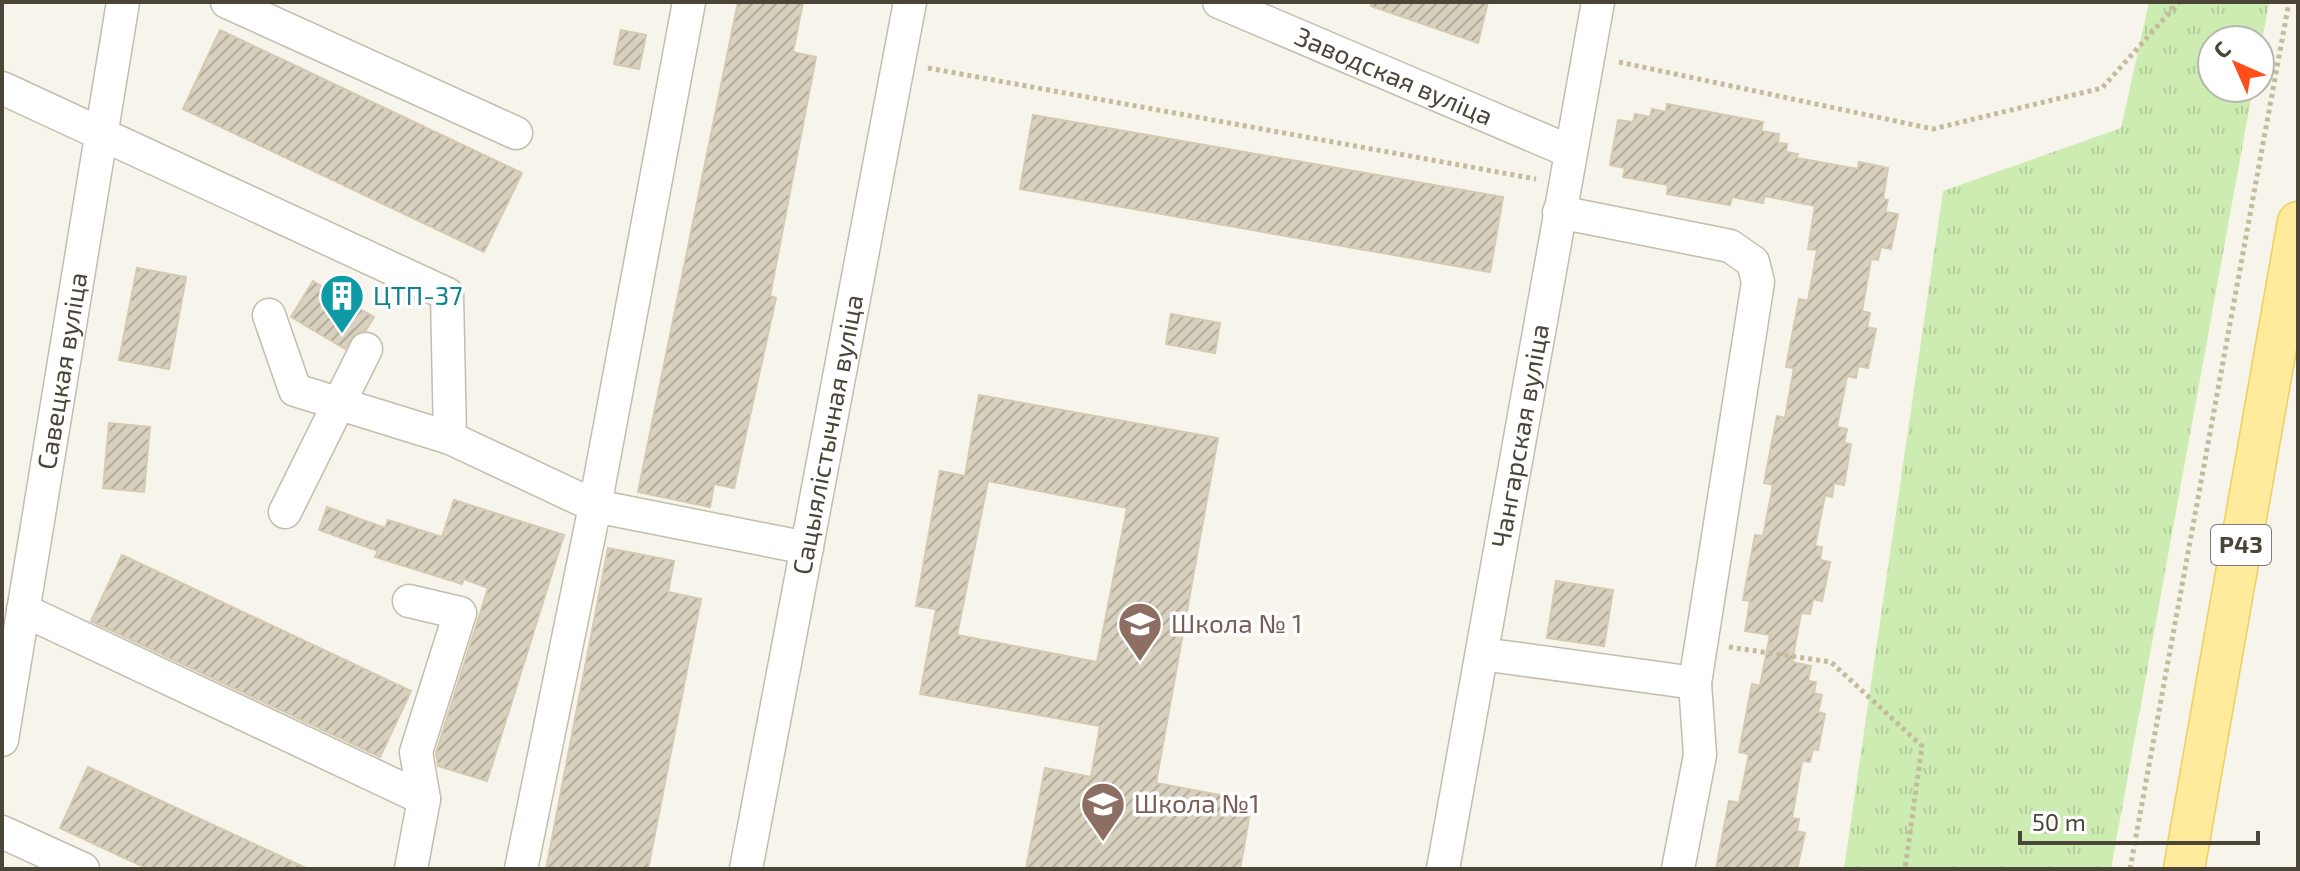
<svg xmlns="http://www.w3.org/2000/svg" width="2300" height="871" font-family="'Exo 2',sans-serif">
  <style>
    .grass { fill: url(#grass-tufts) }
    .building { fill: url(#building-hatch); stroke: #d4cab2; stroke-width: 2; fill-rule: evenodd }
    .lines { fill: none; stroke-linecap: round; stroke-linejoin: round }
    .minor-casing { stroke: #c3bdad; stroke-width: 35 }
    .major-casing { stroke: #ebce64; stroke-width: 43 }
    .path { stroke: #c5ba9d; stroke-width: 5; stroke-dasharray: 4 4; stroke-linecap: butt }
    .minor { stroke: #fff; stroke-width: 32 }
    .major { stroke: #ffeb9b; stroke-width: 40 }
    .labels { text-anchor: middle; stroke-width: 7; stroke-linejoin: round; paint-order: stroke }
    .shield { fill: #fff; stroke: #817d74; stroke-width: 2 }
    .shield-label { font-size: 24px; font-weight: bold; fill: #4b4538 }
    .street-label { font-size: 26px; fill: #4b4538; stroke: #fff }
    .culture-label { font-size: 26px; fill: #0d838f; stroke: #fff; text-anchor: start }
    .education-label { font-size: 26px; fill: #785e54; stroke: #fff; text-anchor: start }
  </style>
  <defs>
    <pattern id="grass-tufts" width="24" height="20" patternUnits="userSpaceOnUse" patternTransform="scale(2)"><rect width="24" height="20" fill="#cdecb2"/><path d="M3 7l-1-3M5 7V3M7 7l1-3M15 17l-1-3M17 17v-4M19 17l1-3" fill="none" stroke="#b2cc9a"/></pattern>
    <pattern id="building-hatch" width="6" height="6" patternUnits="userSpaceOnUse" patternTransform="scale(2)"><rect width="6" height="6" fill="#d9d1bf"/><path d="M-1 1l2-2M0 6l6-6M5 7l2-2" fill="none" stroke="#b2ab9c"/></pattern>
  </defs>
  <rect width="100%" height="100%" fill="#f6f4eb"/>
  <path class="grass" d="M2149,2H2269L2260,52V40H2212V88H2253L2111,869H1844L1943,191L2121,128Z"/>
  <path class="building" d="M738,2H803L793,52L816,57L770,296L776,298L734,488L714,484L710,507L638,492Z
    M1372,2H1488L1478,43L1371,6Z
    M220,30L522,173L484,252L183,109Z
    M621,30L646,35L639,69L614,64Z
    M1667,104L1763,122L1761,131L1779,134L1778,143L1787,144L1786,152L1798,154L1797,158L1858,169L1859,162L1888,168L1883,199L1888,200L1885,212L1898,214L1891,249L1881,247L1878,260L1871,259L1862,311L1870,313L1867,327L1876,329L1868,368L1858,366L1856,378L1847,376L1837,427L1847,429L1844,443L1851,444L1844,485L1834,483L1832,497L1825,495L1815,546L1822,547L1820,560L1830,562L1822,601L1813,599L1810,614L1801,613L1792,662L1811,666L1808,681L1816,682L1814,693L1822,695L1818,712L1825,714L1818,750L1813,749L1810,762L1802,761L1792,818L1799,819L1797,831L1805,833L1797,869H1716L1729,801L1739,803L1749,754L1739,752L1752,684L1760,686L1770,635L1745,631L1750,601L1743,600L1755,535L1763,536L1773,485L1764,483L1777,416L1785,418L1794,368L1786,367L1799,299L1808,301L1817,250L1808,249L1815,206L1765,196L1763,203L1732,197L1730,205L1667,194L1668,185L1623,177L1625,168L1610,165L1618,120L1633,122L1635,114L1650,117L1652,109L1666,112Z
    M1033,115L1503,197L1490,272L1020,189Z
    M137,268L186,277L169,369L119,360Z
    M313,281L374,317L366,330L355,334L345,349L291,317Z
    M1171,314L1220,323L1215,353L1166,344Z
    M979,395L1218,438L1156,783L1252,801L1240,869H1026L1045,768L1091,777L1100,726L920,694L936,609L916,606L940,471L965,476ZM988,481L1127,508L1097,662L957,635Z
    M109,423L150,427L144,492L103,488Z
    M454,500L564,535L487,781L438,766L436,753L488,588L464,579L462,584L375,557L378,551L319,530L327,507L385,528L388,520L442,537Z
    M608,548L674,561L668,592L701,599L648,869H546Z
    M122,555L411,691L380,757L91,621Z
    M1556,581L1613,590L1604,646L1547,638Z
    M88,767L308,869H148L60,828Z"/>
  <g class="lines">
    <g class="minor-casing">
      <g id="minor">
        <path d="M227,2L516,133"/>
        <path id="s1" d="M1219,2L1569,151"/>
        <path d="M2,88L447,294L450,438L595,506L689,2"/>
        <path d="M1559,212L1730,246L1753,262L1758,282L1695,683L1700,755L1678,869"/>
        <path d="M269,315L295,390L450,438"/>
        <path d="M285,512L366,349"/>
        <path d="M409,601L460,613L416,752L424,799"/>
        <path d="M23,610L424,799L411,869"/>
        <path d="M1482,654L1695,683"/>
        <path id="s2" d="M2,740L123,2"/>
        <path d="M2,832L83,869"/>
        <path d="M521,869L595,506L807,548"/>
        <path id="s3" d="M746,869L910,2"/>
        <path id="s4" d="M1443,869L1598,2"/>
      </g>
    </g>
    <g class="major-casing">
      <path id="major" d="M2184,869L2298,222"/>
    </g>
    <path class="path" d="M1619,62L1933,129L2102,88L2179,2
      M928,68L1536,179
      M1729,647L1831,662L1922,746L1905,869
      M2130,869L2289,2"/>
    <use href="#minor" class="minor"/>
    <use href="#major" class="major"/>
  </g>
  <defs>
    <g id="building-pin" transform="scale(2.3)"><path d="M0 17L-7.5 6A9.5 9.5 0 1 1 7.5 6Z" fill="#0f9aa8" stroke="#fff"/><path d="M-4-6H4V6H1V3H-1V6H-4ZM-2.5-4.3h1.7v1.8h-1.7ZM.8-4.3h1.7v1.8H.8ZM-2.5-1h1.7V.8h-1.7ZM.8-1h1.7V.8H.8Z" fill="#fff"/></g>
    <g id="school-pin" transform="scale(2.3)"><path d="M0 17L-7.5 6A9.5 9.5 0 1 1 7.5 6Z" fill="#8d6e63" stroke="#fff"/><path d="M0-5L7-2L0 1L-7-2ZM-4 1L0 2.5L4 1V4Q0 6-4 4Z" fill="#fff"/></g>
  </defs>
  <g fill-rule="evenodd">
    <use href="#building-pin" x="342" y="296"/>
    <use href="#school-pin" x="1140" y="624"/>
    <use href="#school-pin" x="1103" y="804"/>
  </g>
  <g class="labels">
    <rect class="shield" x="2211" y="525" width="60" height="40" rx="6"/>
    <g class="shield-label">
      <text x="2241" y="553">Р43</text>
    </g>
    <g class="street-label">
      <text dy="9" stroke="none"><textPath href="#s1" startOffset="190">Заводская вуліца</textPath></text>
      <text dy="9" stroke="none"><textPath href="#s2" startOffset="374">Савецкая вуліца</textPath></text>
      <text dy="9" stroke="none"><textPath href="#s3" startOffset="442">Сацыялістычная вуліца</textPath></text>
      <text dy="9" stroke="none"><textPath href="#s4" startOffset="440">Чангарская вуліца</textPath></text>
    </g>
    <g class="culture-label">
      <text x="373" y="305">ЦТП-37</text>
    </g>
    <g class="education-label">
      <text x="1171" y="633">Школа № 1</text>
      <text x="1134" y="813">Школа №1</text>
    </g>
  </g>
  <rect width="2300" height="871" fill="none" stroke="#4b4538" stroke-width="8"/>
  <g transform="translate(2236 64) rotate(315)"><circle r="38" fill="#ffffff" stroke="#b7b5af" stroke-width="2"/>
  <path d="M0-6L14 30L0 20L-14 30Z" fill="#ff4e19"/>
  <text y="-12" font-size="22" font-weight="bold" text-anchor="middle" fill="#4b4538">С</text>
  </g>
  <path d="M2020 831v12h238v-12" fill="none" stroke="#4b4538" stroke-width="4"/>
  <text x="2032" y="831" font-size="24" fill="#4b4538" stroke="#ffffff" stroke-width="6" paint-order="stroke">50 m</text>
</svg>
